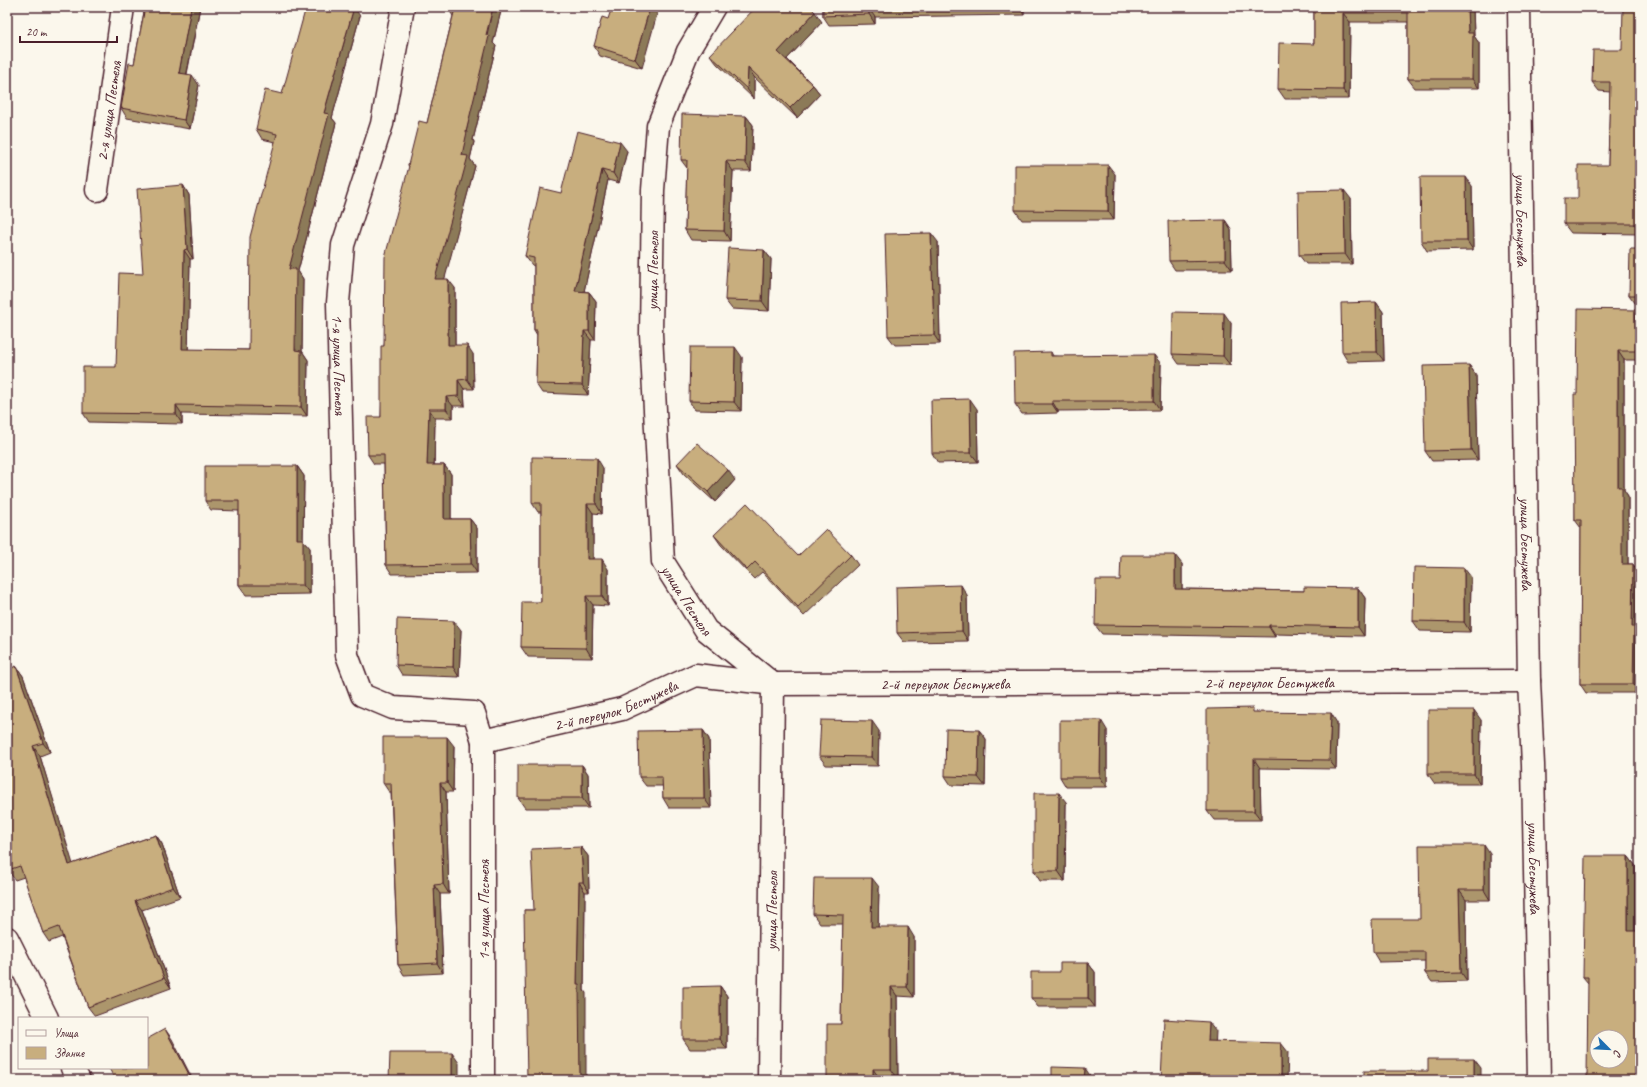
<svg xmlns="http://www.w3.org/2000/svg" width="1647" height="1087" font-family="Caveat,sans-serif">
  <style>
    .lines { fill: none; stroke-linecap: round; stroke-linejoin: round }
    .street-casing { stroke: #4a1f2b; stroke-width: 25 }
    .street { stroke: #fbf7ec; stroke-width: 22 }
    .wall { fill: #ac966c; stroke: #4a1f2b }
    .shaded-wall { fill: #8c7a58; stroke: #4a1f2b }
    .building { fill: #c8ae7e; stroke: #4a1f2b; fill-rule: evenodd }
    .labels { text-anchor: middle; stroke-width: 3; stroke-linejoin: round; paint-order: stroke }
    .street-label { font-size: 16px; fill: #4a1f2b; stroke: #fbf7ec }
  </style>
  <rect width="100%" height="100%" fill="#fbf7ec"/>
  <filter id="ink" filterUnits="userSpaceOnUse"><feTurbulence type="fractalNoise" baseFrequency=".025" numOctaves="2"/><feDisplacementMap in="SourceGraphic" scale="8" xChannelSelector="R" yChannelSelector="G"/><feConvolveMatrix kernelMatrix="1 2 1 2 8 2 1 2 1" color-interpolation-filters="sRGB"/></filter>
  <g filter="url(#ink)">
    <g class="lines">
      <g class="street-casing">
        <g id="street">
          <path id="s1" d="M403,7L382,124L343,245L338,303L347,655L362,695L393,708L474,713L483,741L622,709L696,675L773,684L1529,681"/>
          <path id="s2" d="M714,7L688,51L658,126L653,190L651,334L663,562L706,630L773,684L769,1080"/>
          <path id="s3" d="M1519,7L1529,681L1533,765L1539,1080"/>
          <path id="s4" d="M97,190L123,7"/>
          <path d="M483,741V1080"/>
          <path d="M7,938L47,1018"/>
          <path d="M72,1068L79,1080"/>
        </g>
      </g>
      <use href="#street" class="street"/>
    </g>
    <path class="wall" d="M145,7H200L187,74L199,85L190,129L127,118L121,108L134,64Z
      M447,7H502L493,43L496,46L473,140L474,142L470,159L475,166L444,279L455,288V345L473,354L474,389H464L465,406H453V418H435L434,465H444L451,474V519H470L477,528V573L392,574L386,565L384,464H374L368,455L381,417L384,346L409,167L408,165L427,123L453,16Z
      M823,7H1024V15L875,17V24L829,25L823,16Z
      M1314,7H1473L1474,36L1479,43V88H1415L1408,79V22H1350L1349,99H1285L1278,89L1314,44Z
      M1640,7V234L1571,233L1564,224L1578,198L1608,165L1610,92L1599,91L1592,82L1622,50Z
      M360,16L332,118L336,123L298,271L303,279L302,351L308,360L307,416L182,414V424L89,422L83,413L116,367L143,274L183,185L189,195L193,259H190L188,350H249L275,142L262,139L256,129L282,94Z
      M608,19L642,68L600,56L594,46Z
      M822,22L787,59L813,85L820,94L797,118L754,77V99L717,64L710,55Z
      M746,116L753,125L751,171H733L730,241L691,240L685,230L687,168L681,160Z
      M627,151L619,183L608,180L584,291L589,292L596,301L595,340H591L588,395L542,393L536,384L537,335L534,330V266L532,265L525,256L561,193Z
      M1115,174L1114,220H1022L1015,210Z
      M1472,186L1473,250L1427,251L1421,241Z
      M1351,199L1352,264H1306L1299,255Z
      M1225,220L1231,229L1232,270H1175L1169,261Z
      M938,242L940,344L895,345L888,336Z
      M1640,249V304H1636L1629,295Z
      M764,250L771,259L769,311L732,309L725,300Z
      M1376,302L1383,312L1384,361L1348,362L1342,352Z
      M1640,316V360H1624V490L1628,496V564H1633L1639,574L1638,633L1640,636V693H1586L1580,684L1581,528L1575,520L1577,394Z
      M1231,323L1230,365L1179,364L1172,354Z
      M1051,352L1053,356L1161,364L1160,410L1058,411V413L1022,414L1015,404Z
      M742,357L741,411L695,410L689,401Z
      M1469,365L1476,375L1478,460L1432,461L1425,451Z
      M977,409L978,462L938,463L932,453Z
      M677,464L735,480L715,502L684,474Z
      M297,466L304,476L303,540L310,548V594L246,595L239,585V511L211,510L205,501Z
      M603,468L602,514L593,513V559L608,569V606L593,605L592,658L528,657L521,647L541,602V512H538L532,503Z
      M714,535L798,556L851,555L858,565L804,616L762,572L754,579L721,545Z
      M1182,564V589L1304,591L1358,588L1365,598L1364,636L1275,634V637L1102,634L1095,625L1120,580Z
      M1471,577L1470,632L1420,631L1413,621Z
      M967,595L968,641L904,642L897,633Z
      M461,630L459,677L402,675L396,665Z
      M16,666L23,676L50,752L40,756L72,864L156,835L162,844L180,897L142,910L171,988L95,1016L88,1007L62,937L49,942L43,933L24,877L15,880L8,870Z
      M1256,712L1337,723L1336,769L1260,768L1261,820H1214L1207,811Z
      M1481,720L1480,784H1435L1428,774Z
      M703,730L709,739L711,808H669L663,798V786H646L639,777Z
      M979,730L986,739L985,786L951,785L945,776Z
      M1107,730V787H1066L1060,777Z
      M879,731L878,766L826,765L819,756Z
      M454,746L453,792H446L449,894H440L443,973L404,975L398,965L391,792H389L383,783Z
      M582,765L588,774L589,808H525L518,798Z
      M1066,802L1065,881H1040L1034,871Z
      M581,847L588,856L589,892H585L584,991L586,993L524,910H534Z
      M1490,854V900H1466L1467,981L1432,982L1425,973V961L1379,962L1373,952L1420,919Z
      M1628,856L1635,865V931L1588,983L1583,977Z
      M879,887L878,927L914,937V997L897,996L898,1079H880V1080H827L841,1024L843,924H820L813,914Z
      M1088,963L1095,972V1007H1038L1031,998L1060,972Z
      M720,986L727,996V1049H690L683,1039Z"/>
    <path class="shaded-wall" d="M191,7H200L185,82L179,73Z
      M354,7L360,16L332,118L336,123L298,271L303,279L302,351L308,360L307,416L301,407L295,350L289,269L324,113Z
      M493,7H502L493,43L496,46L473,140L474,142L470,159L475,166L442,289L435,279L462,155L466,132Z
      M650,7H659L642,68L635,59Z
      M1019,7H1024V15Z
      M1467,7H1473L1474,36L1479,43V88L1472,79L1468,33Z
      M868,8L875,17V24L869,14Z
      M815,12L822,22L785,61L778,52Z
      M1343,13L1350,22L1349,99L1343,90Z
      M748,67L754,77V99L747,89Z
      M192,75L199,85L190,129L184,120Z
      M813,85L820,94L797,118L790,108Z
      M746,116L753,125L751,171L745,162Z
      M620,142L627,151L619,183L613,173Z
      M726,161L733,171L730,241L724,231Z
      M1108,165L1115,174L1114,220L1108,211Z
      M602,170L608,180L582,301L575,291Z
      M1466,177L1472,186L1473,250L1467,241Z
      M183,185L189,195L193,259L187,249Z
      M1344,190L1351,199L1352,264L1345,254Z
      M1225,220L1231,229L1232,270L1225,260Z
      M931,233L938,242L940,344L934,335Z
      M184,250L190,259L188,359L182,349Z
      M764,250L771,259L769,311L762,301Z
      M448,279L455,288V354L448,345Z
      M589,292L596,301L595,340L589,331Z
      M1376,302L1383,312L1384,361L1377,352Z
      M1636,310L1640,316V357L1636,351Z
      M1224,313L1231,323L1230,365L1223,356Z
      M584,331L591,340L588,395L582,385Z
      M467,345L473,354L474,389L467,379Z
      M735,347L742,357L741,411L734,402Z
      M1618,351L1624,360V490L1628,496V574L1622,564L1618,487Z
      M1154,355L1161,364L1160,410L1154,401Z
      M1469,365L1476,375L1478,460L1471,450Z
      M458,380L464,389L465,406L458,396Z
      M446,397L453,406V418L446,409Z
      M970,399L977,409L978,462L971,453Z
      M1052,401L1058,411V413L1052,404Z
      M176,405L182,414V424L176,414Z
      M429,409L435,418L434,474L427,465Z
      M597,458L603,468L602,514L596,504Z
      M444,465L451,474V529L444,519Z
      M297,466L304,476L303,540L310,548V594L303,585L297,539Z
      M728,470L735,480L715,502L708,492Z
      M587,504L593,513V569L587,559Z
      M470,519L477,528V573L471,564Z
      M1175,555L1182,564V598L1175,589Z
      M602,559L608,569V606L602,596Z
      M1633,564L1639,574L1638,633L1640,636V693L1633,684L1632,627Z
      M1464,568L1471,577L1470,632L1464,622Z
      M961,585L967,595L968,641L962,631Z
      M1358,588L1365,598L1364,636L1358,627Z
      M586,596L593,605L592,658L586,648Z
      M454,621L461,630L459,677L453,667Z
      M1269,625L1275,634V637L1269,627Z
      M16,666L23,676L50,752L43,743Z
      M1474,710L1481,720L1480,784L1474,774Z
      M1331,713L1337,723L1336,769L1329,760Z
      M1101,720L1107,730V787L1100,777Z
      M872,721L879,731L878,766L871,757Z
      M703,730L709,739L711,808L704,798Z
      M979,730L986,739L985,786L978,777Z
      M447,737L454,746L453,792L447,783Z
      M33,746L40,756L76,874L69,865Z
      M1254,759L1260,768L1261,820L1254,811Z
      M582,765L588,774L589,808L582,798Z
      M440,783L446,792L449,894L443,884Z
      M1059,793L1066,802L1065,881L1058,871Z
      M156,835L162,844L180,897L173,887Z
      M1484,845L1490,854V900L1484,890Z
      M581,847L588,856L589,892L583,882Z
      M1628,856L1635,865V940L1628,931Z
      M872,878L879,887L878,936L871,927Z
      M579,882L585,892L584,991L586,993V1080H580L577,984Z
      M434,885L440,894L443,973L437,963Z
      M1459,890L1466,900L1467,981L1461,972Z
      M135,901L142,910L171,988L164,978Z
      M908,927L914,937V997L907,987Z
      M1088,963L1095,972V1007L1088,998Z
      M720,986L727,996V1049L720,1039Z
      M891,987L897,996L898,1079L891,1069Z
      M1209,1022L1216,1031L1215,1051L1208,1041Z
      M165,1029L172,1039L193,1080H192Z
      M1281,1043L1288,1052L1287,1080H1281Z
      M452,1053L459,1063V1080H452Z
      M1474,1059L1481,1068V1080H1474Z
      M1085,1068L1091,1077V1080H1084Z
      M873,1069L880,1079V1080H873Z"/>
    <path class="building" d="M145,7H191L179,73L192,75L184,120L121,108L129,63L134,64Z
      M306,7H354L324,113L329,114L289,269H296L295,350L301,351V407L176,405V414L83,413V367H116L119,273L143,274L137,189L183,185L187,249L184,250L182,349L249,350L250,237L277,134L256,129L265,90L282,94Z
      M450,7H493L486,35L489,36L466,132H467L462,155L468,156L435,279H448V345H467V379L458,380V396L446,397V409H429L427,465H444V519H470L471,564L386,565L384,455H368L367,417H381V346H384L385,257L409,166L408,165L419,121L427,123L455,8Z
      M612,7H650L635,59L594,46L602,17L608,19Z
      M756,7H810L815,12L778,52L813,85L790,108L748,67L747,89L710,55Z
      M823,7H918L868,8L869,14L823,16Z
      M1314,7H1467L1468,33H1473L1472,79H1408V13H1343V90L1278,89L1279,43L1314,44Z
      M1623,7H1640V224H1564V198H1578V165H1608L1610,82H1592L1593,50H1622Z
      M682,114L746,116L745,162L726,161L724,231L685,230L687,160H681Z
      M577,131L620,142L613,173L602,170L575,291L589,292V331H584L582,385L536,384L537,330H534V258L525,256L540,188L561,193Z
      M1015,165H1108V211L1015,210Z
      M1420,177H1466L1467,241H1421Z
      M1344,190L1345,254L1299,255L1298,191Z
      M1225,220V260L1169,261L1168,221Z
      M931,233L934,335L888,336L885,234Z
      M728,248L764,250L762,301L725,300Z
      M1630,249H1640V295H1629Z
      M1376,302L1377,352H1342L1341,303Z
      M1578,309L1636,310V351H1618V487H1622V564H1633L1632,627H1634L1633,684H1580L1581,520H1575L1574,394H1577Z
      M1173,312L1224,313L1223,356L1172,354Z
      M690,347H735L734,402L689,401Z
      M1051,352V356L1154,355V401H1052V404H1015L1014,353Z
      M1469,365L1471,450L1425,451L1423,366Z
      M970,399L971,453H932L931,400Z
      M697,443L728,470L708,492L677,464Z
      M532,457L597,458L596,504H587V559H602V596H586V648L521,647L522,602H541V503H532Z
      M205,466H297V539H303V585H239V501H205Z
      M747,503L798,556L826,529L851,555L798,607L755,562L747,570L714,535Z
      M1121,555H1175V589L1304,591V587L1358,588V627L1269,625V627L1095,625L1096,580H1120Z
      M1414,567L1464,568V622L1413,621Z
      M961,585L962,631L897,633L896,587Z
      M397,619L454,621L453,667L396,665Z
      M16,666L43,743L33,746L69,865L156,835L173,887L135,901L164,978L88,1007L59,927L43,933L20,866L8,870L7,866V670Z
      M1253,708V712L1331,713L1329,760L1254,759V811H1207V709Z
      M1428,710H1474V774H1428Z
      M821,720L872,721L871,757L819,756Z
      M1060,720H1101L1100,777H1060Z
      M946,729L979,730L978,777L945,776Z
      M703,730L704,798H663L662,777H639L638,731Z
      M383,737H447V783H440L443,884L434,885L437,963L398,965L391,783H383Z
      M518,765H582V798H518Z
      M1034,793H1059L1058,871H1034Z
      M1640,804V830H1639Z
      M1419,845H1484V890H1459L1461,972L1425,973V952H1373L1372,919H1420Z
      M581,847L583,882H579L577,984H579L580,1080H527L524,910H534L531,849Z
      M1585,856H1628V931H1640V1080H1587L1588,977H1583ZM1597,1037H1621V1061H1597Z
      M814,878H872L871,927H908L907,987H891V1069H873V1080H827V1024H841L843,915L813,914Z
      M1060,963H1088V998H1031V972H1060Z
      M720,986V1039H683V987Z
      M1164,1019L1209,1022L1208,1041L1281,1043V1080H1161Z
      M165,1029L192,1080H115L109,1068H147V1039Z
      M390,1053H452V1080H389Z
      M1428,1059H1474V1080H1364V1071H1428Z
      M1052,1067L1085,1068L1084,1080H1052Z"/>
  </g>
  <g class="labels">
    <g class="street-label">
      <text dy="6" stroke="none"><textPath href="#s4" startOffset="80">2-я улица Пестеля</textPath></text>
      <text dy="6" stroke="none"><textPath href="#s3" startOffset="213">улица Бестужева</textPath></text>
      <text transform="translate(652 271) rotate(-89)" y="6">улица Пестеля</text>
      <text dy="6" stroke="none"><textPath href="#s1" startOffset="366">1-я улица Пестеля</textPath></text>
      <text dy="6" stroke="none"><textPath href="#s3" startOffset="537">улица Бестужева</textPath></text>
      <text dy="6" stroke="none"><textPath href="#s2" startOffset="613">улица Пестеля</textPath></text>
      <text dy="6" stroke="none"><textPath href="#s1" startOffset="1641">2-й переулок Бестужева</textPath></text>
      <text dy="6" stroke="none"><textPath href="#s1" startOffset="1317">2-й переулок Бестужева</textPath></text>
      <text dy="6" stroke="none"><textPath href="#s1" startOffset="981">2-й переулок Бестужева</textPath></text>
      <text dy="6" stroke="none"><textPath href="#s3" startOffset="861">улица Бестужева</textPath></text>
      <text transform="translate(483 910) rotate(-90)" y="6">1-я улица Пестеля</text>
      <text transform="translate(771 911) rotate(-89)" y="6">улица Пестеля</text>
    </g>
  </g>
  <rect width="1647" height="1087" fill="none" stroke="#fbf7ec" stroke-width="24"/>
  <rect x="12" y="12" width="1623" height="1063" fill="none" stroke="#4a1f2b" stroke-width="1.5" filter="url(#ink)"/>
  <rect x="18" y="1017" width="130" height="52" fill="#fbf7ec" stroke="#b4a19f"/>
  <rect x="26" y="1030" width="20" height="6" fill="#fbf7ec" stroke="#b4a19f"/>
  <text x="54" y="1037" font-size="12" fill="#4a1f2b">Улица</text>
  <rect x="26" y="1047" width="20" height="12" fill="#c8ae7e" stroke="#b4a19f"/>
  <text x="54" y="1057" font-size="12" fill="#4a1f2b">Здание</text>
  <g transform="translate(1609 1049) rotate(114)"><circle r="19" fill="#fbf7ec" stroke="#b4a19f"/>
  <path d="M0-3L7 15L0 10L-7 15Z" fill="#1f6fb2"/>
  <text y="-6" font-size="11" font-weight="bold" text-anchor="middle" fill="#4a1f2b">С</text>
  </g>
  <path d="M20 36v6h97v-6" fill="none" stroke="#4a1f2b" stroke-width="2"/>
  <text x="26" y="36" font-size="12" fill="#4a1f2b" stroke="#fbf7ec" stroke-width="3" paint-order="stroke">20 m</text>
</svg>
